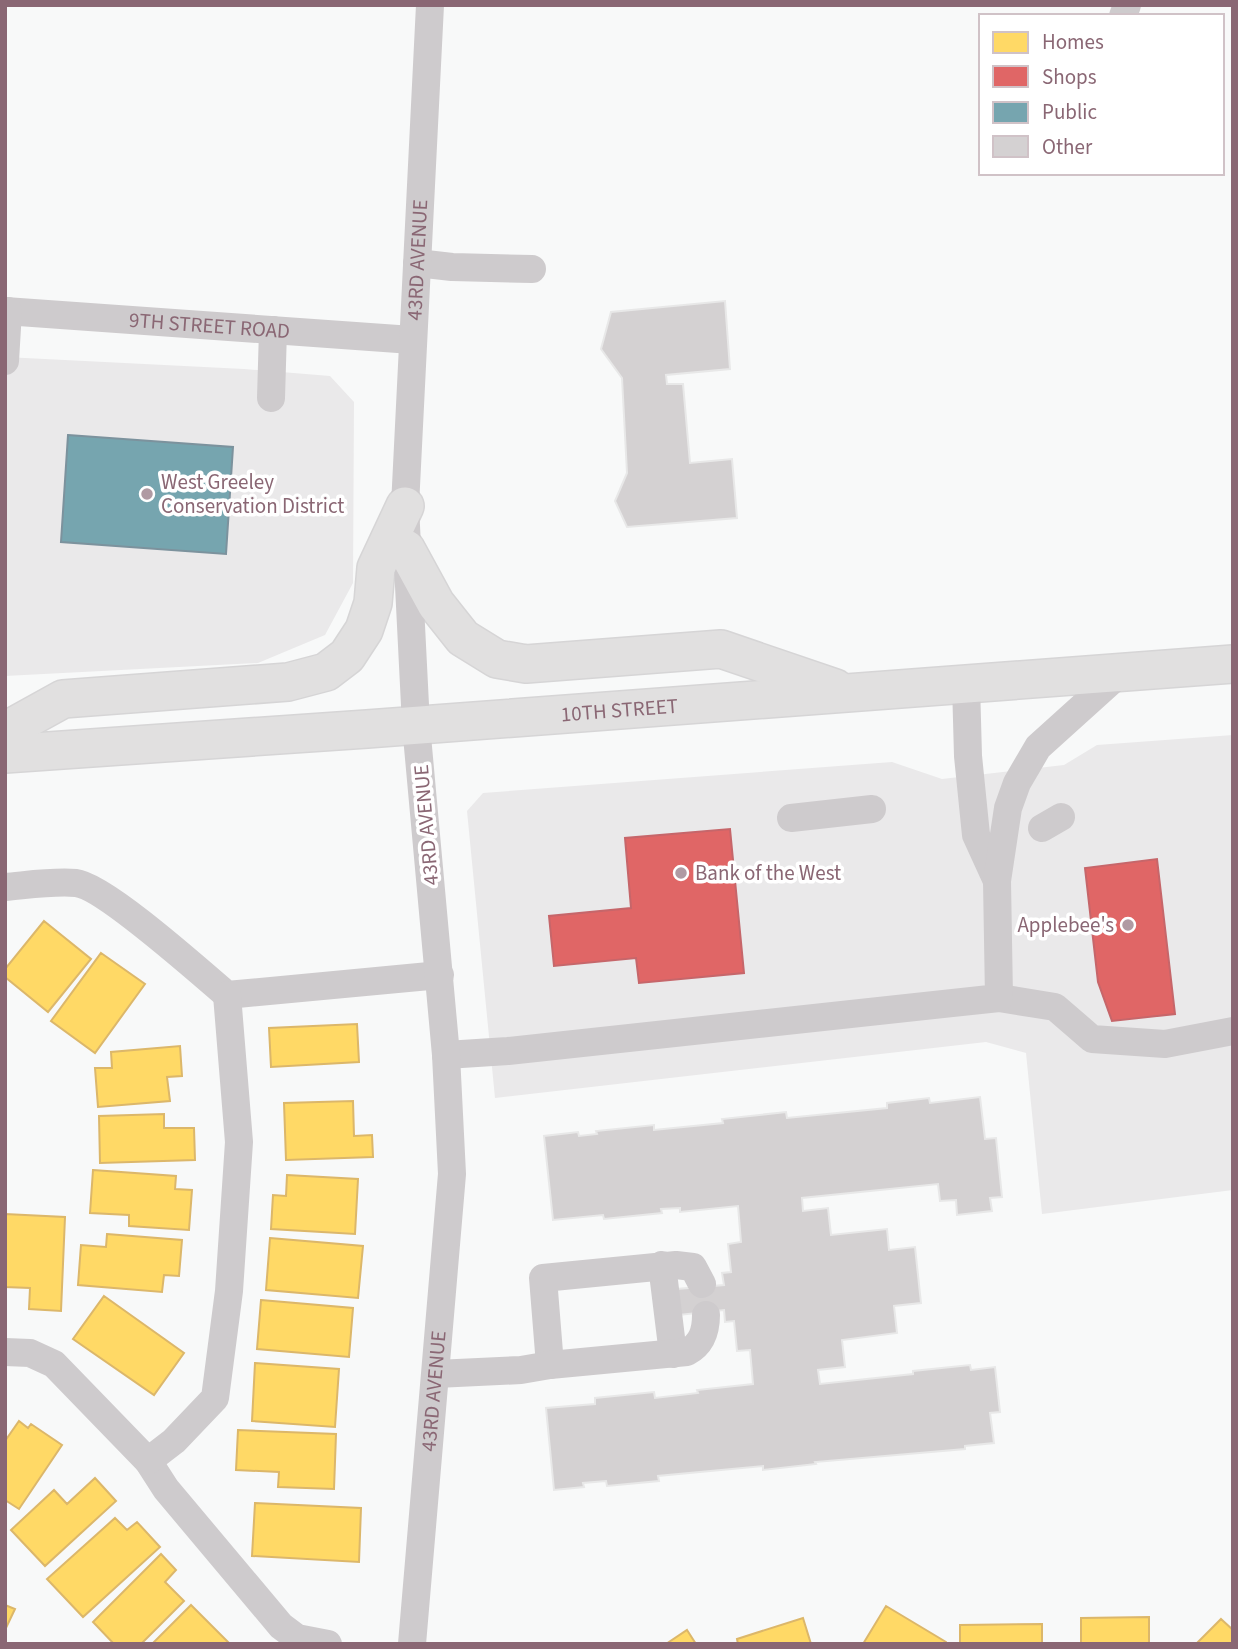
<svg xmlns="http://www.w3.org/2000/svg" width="1238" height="1649" font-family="'Source Sans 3',sans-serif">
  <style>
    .built { fill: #eae9ea }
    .homes { fill: #ffd966; stroke: #dcb76a; stroke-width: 2 }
    .shops { fill: #e06666; stroke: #c6666a; stroke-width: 2 }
    .public { fill: #76a5af; stroke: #7c929d; stroke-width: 2 }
    .building { fill: #d4d1d2; stroke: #e8e8e8; stroke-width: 2 }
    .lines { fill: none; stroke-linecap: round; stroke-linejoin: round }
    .major-casing { stroke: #d6d5d6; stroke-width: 40 }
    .minor { stroke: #cecbcd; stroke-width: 28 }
    .major { stroke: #e1e0e0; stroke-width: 37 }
    .poi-dot { fill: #b09aa3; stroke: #fff; stroke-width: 2.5 }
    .labels { text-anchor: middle; stroke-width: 7; stroke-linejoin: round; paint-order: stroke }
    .street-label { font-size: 21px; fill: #8a6774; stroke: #fff }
    .poi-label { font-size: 21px; fill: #8a6774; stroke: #fff; text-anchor: start }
  </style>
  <rect width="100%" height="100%" fill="#f8f9f9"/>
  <path class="built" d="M5,357L244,369L330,376L354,402L353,583L325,635L258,663L5,676Z
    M1233,735V1190L1042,1214L1026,1053L986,1042L495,1098L467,811L483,793L892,762L942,779L1064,765L1097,745Z"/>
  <path class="homes" d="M44,921L91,959L48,1012L5,977V969Z
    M101,953L145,984L95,1053L51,1021Z
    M357,1024L359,1062L271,1067L269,1028Z
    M180,1046L182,1076L167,1077L170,1101L98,1107L95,1068H112L111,1052Z
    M353,1101L354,1136L372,1135L373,1157L286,1160L284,1103Z
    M164,1114V1128H194L195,1160L100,1163L99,1116Z
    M93,1170L176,1176L175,1189L192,1190L189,1230L129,1226V1215L90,1213Z
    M287,1175L358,1179L355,1234L271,1229L273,1195L286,1196Z
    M5,1214L65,1217L61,1311L29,1309L30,1288L5,1287Z
    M107,1234L182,1240L179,1276L164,1275L162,1292L78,1285L81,1245L106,1247Z
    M270,1238L363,1246L358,1298L266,1290Z
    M104,1296L184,1353L154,1395L73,1339Z
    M261,1300L353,1308L349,1357L257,1349Z
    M255,1363L339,1369L335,1427L252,1421Z
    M19,1421L28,1428L31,1424L62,1445L19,1509L5,1500V1441Z
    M238,1430L336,1434L334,1489L278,1487L279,1472L236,1470Z
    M95,1478L116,1501L45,1566L11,1530L54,1490L67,1504Z
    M255,1503L361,1508L359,1562L252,1556Z
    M115,1518L127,1530L137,1522L160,1547L83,1617L47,1579Z
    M161,1554L176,1570L165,1582L184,1601L141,1644H114L93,1622Z
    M5,1605L15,1609L5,1630Z
    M191,1605L230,1644H152Z
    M886,1606L946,1642V1644H863Z
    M1149,1617V1644H1081V1618Z
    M803,1618L811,1644H738L737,1639Z
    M1221,1619L1233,1630V1644H1196Z
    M1042,1624V1644H960V1625Z
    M687,1630L696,1644H666Z"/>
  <path class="shops" d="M730,829L744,973L639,983L636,958L554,966L549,916L631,908L625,838Z
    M1157,859L1175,1014L1112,1021L1098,982L1085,868Z"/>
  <path class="public" d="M68,435L233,447L226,554L61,542Z"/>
  <path class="building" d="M725,301L730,369L666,375L667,384H683L690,463L732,459L737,518L627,527L615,501L627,473L622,378L601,349L611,312Z
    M980,1097L985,1139L996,1138L1002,1197L990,1198L992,1211L957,1215L956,1200L940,1201L938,1184L802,1198L803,1211L828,1208L831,1235L887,1229L889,1250L915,1247L921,1303L894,1306L897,1333L842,1340L845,1367L818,1370L820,1384L913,1374V1371L970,1365L971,1370L995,1367L1000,1412L990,1413L994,1443L965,1446V1449L815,1462L816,1464L763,1470V1466L658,1476L659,1481L607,1486L606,1481L583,1483L584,1487L554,1490L546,1408L595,1404V1398L654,1392L655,1398L698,1393L697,1390L753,1384L750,1350L737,1351L734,1321L725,1322L724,1310L679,1315L677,1289L724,1285L722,1273L731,1272L728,1244L741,1242L738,1206L680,1212V1208L661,1209L662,1213L604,1219L603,1215L553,1220L544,1136L578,1132L579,1136L597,1134L596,1131L654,1125V1130L723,1123L722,1119L786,1112L787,1118L887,1108V1103L929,1098L930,1103Z"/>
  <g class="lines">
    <g class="major-casing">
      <g id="major">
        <path d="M406,549L436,604L463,638L497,659L526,664L721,649L835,688"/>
        <path d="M5,731L63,699L288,682L326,672L347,656L364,630L373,603L376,568L405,506"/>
        <path id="s3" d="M5,754L367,729L1233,664"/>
      </g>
    </g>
    <g class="minor">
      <path d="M1123,16L1127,5"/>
      <path d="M417,263L452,267L532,269"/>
      <path id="s1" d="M5,311L412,340"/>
      <path d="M5,361L8,311"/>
      <path d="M271,398L273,330"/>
      <path d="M966,684L968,756L976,835L997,881"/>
      <path d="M791,818L872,809"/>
      <path d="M1042,828L1061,817"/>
      <path d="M5,887C28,885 53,881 76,883C104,886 200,972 227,995L440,975"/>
      <path d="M999,998L1055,1007L1092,1039L1165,1044L1233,1031"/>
      <path d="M446,1055L508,1051L999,998L997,881L1008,808L1017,783L1038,747L1120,673"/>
      <path d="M662,1265L673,1354"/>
      <path d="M5,1352L30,1353L54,1364L148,1461L166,1489L281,1626L297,1638L328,1644"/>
      <path d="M550,1365L543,1278L676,1265L693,1267L702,1284"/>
      <path d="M436,1374L521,1370L550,1365L687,1352C702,1344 706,1331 706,1315"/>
      <path d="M148,1461L174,1441L215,1398L229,1291L239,1142L227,995"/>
      <path id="s2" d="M412,1644L452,1174L446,1055L416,725L405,506L430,5"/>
    </g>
    <use href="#major" class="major"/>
  </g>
  <g class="poi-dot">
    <circle cx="147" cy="494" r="7"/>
    <circle cx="681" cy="873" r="7"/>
    <circle cx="1128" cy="925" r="7"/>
  </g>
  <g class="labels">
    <g class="street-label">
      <text dy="7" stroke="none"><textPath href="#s2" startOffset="1388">43RD AVENUE</textPath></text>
      <text dy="7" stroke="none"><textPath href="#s1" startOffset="205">9TH STREET ROAD</textPath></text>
      <text dy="7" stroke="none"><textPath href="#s3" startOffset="616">10TH STREET</textPath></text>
      <text transform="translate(426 825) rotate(-95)" y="7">43RD AVENUE</text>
      <text dy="7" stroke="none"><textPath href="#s2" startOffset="254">43RD AVENUE</textPath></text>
    </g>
    <g class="poi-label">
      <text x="161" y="489">West Greeley<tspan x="161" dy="24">Conservation District</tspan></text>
      <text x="695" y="880">Bank of the West</text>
      <text x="1114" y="932" text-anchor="end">Applebee's</text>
    </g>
  </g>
  <rect width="1238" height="1649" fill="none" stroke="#8a6774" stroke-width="14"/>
  <rect x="979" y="14" width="245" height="161" fill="#ffffff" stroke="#d0c2c7" stroke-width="2"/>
  <rect x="993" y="32" width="35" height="21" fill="#ffd966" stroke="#d0c2c7" stroke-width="2"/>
  <text x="1042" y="49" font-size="21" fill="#8a6774">Homes</text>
  <rect x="993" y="66" width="35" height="21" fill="#e06666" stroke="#d0c2c7" stroke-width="2"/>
  <text x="1042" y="84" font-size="21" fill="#8a6774">Shops</text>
  <rect x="993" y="102" width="35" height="21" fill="#76a5af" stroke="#d0c2c7" stroke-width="2"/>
  <text x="1042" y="119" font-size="21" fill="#8a6774">Public</text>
  <rect x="993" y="136" width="35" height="21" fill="#d4d1d2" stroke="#d0c2c7" stroke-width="2"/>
  <text x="1042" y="154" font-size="21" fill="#8a6774">Other</text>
</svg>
